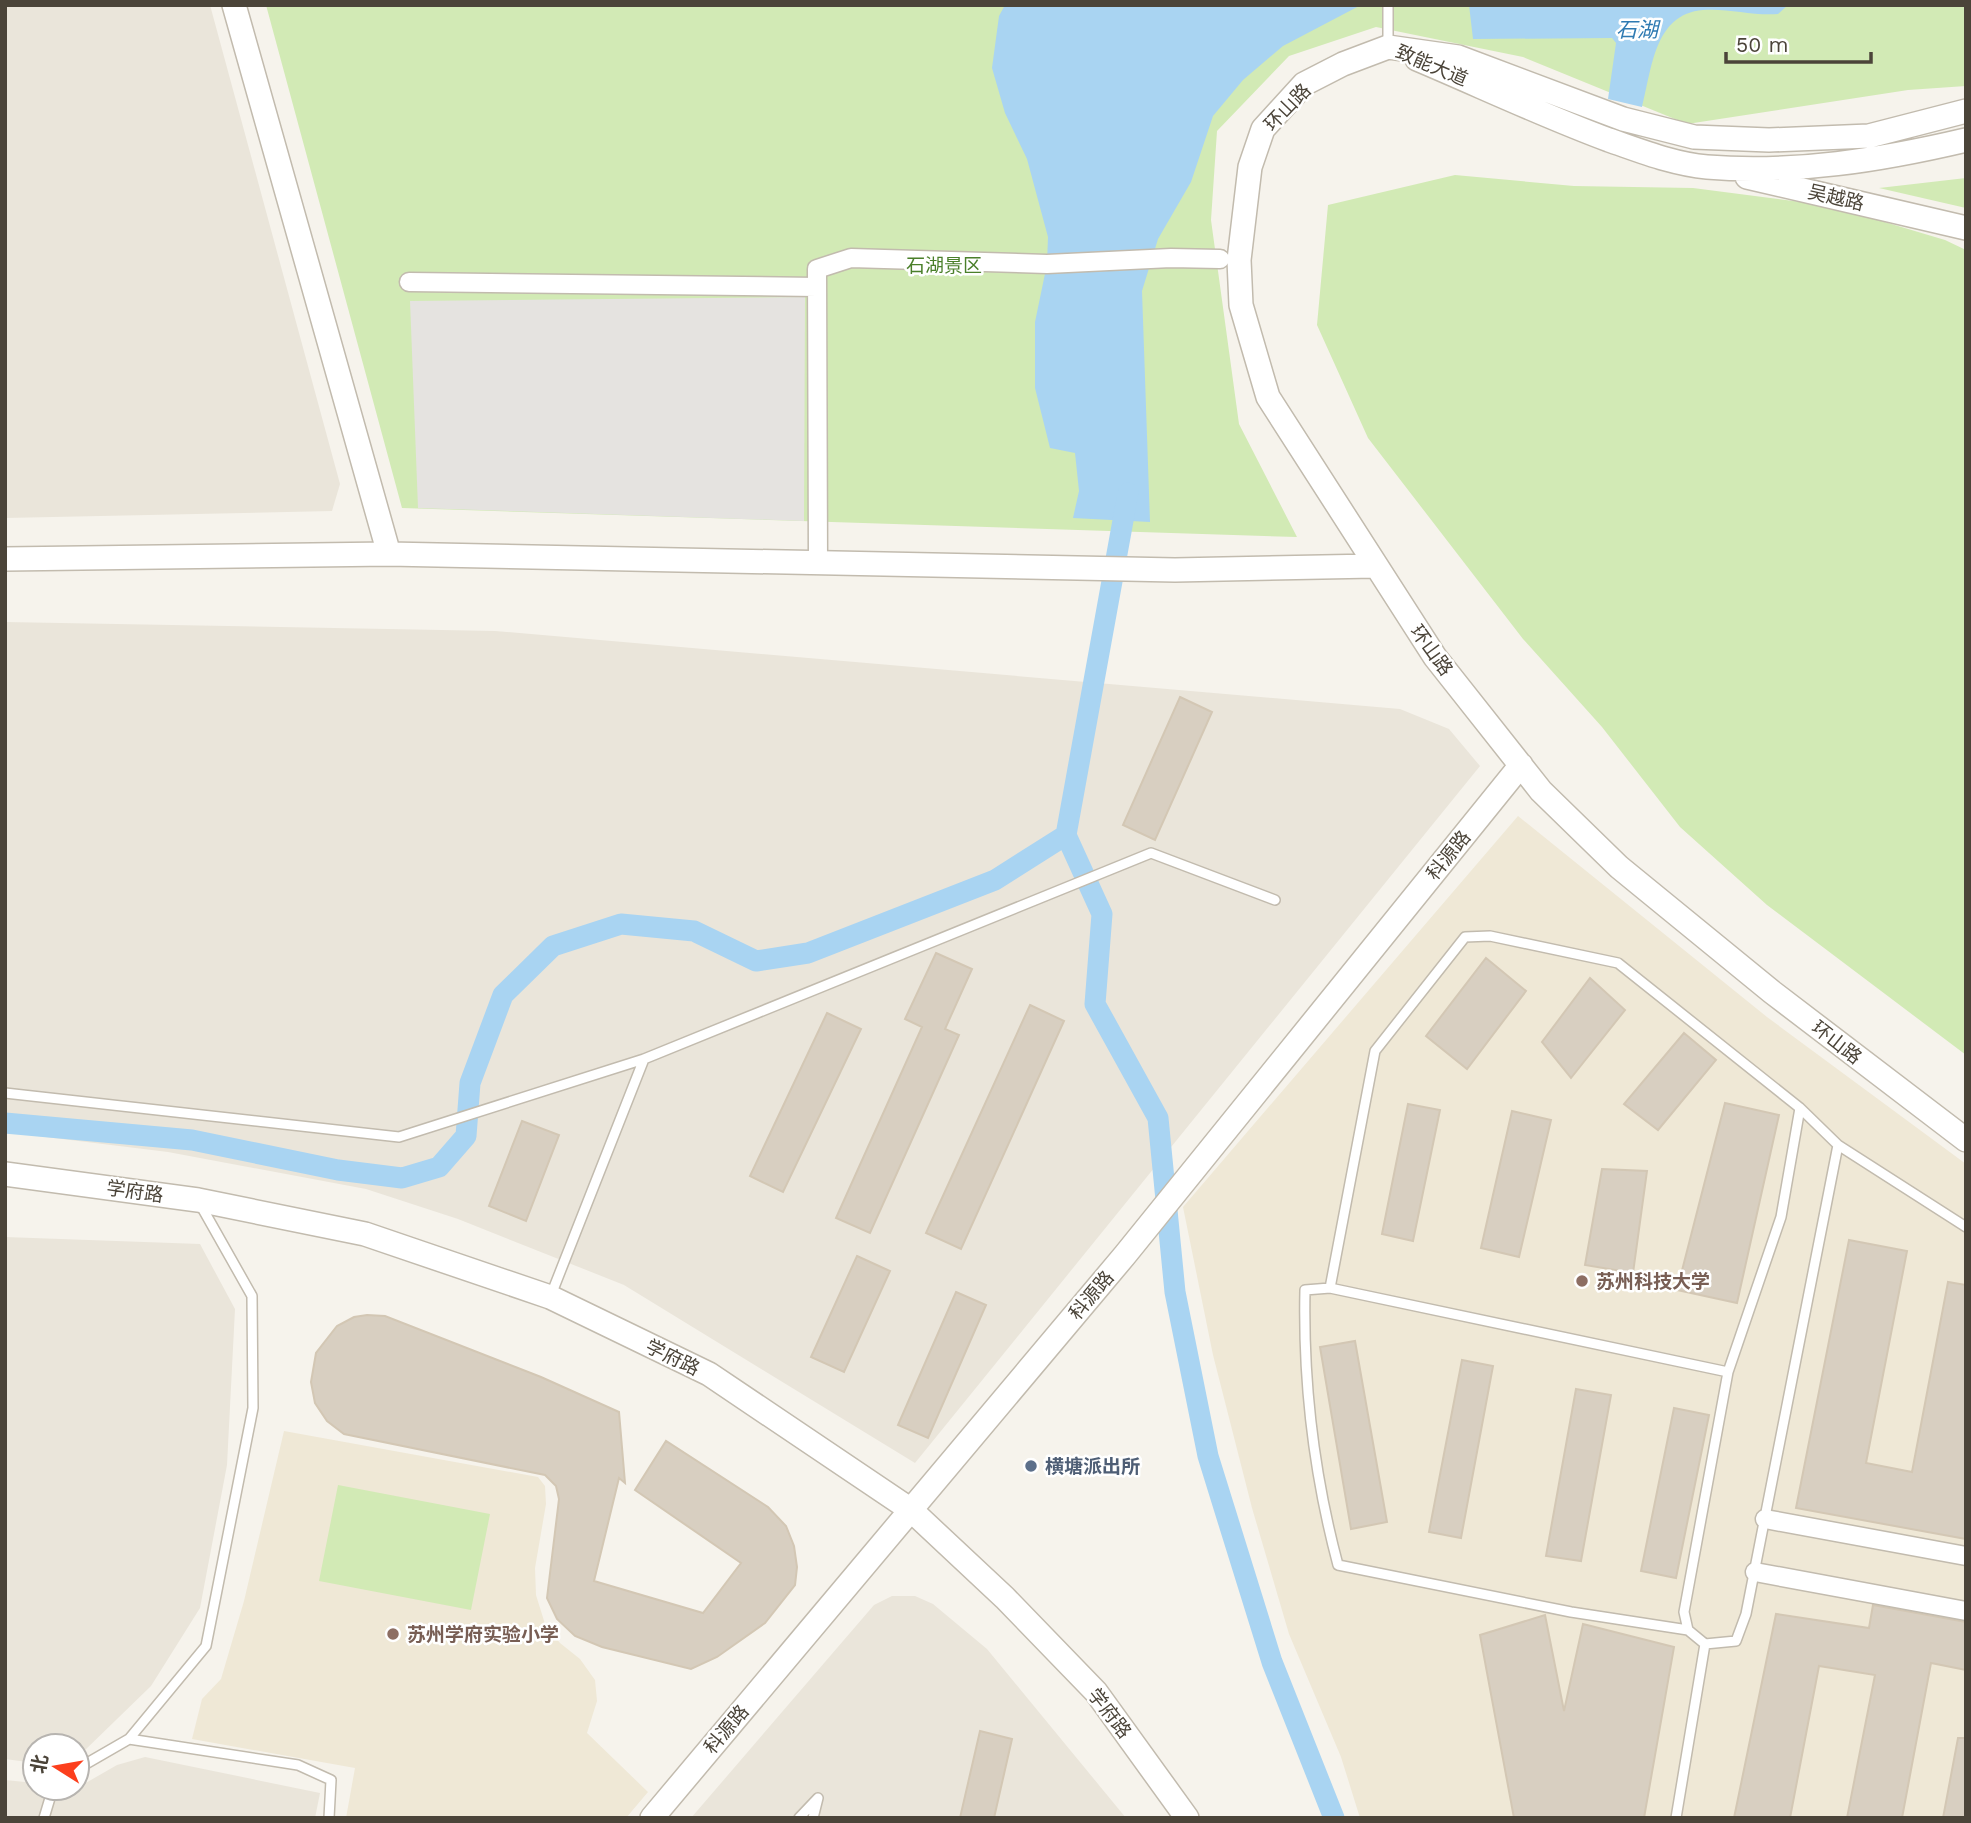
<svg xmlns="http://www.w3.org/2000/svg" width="1971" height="1823" font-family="'Work Sans','Noto Sans SC',sans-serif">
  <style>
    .residential { fill: #eae5da }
    .education { fill: #efe8d6 }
    .green { fill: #d2eab5 }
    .parking { fill: #e5e3e0 }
    .water { fill: #a9d4f2 }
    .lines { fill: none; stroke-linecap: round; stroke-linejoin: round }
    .canal { stroke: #a9d4f2; stroke-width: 21 }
    .building { fill: #d8cfc1; stroke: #d3c7b4; stroke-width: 2 }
    .service-casing { stroke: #c2bbae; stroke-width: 12 }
    .minor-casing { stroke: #c2bbae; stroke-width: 21 }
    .tertiary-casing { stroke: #c2bbae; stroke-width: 26 }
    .service { stroke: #fff; stroke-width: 9 }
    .minor { stroke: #fff; stroke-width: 18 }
    .tertiary { stroke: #fff; stroke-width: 23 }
    .education-dot { fill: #8d6e63; stroke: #fff; stroke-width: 2.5 }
    .service-dot { fill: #5c6f8a; stroke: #fff; stroke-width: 2.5 }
    .labels { text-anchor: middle; stroke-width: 5; stroke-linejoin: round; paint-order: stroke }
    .street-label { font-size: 19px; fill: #4b4439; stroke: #fff }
    .park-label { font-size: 19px; fill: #4a7f2a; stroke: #fff }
    .education-label { font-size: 19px; font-weight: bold; fill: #785e54; stroke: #fff; text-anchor: start }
    .service-label { font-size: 19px; font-weight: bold; fill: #4e5e75; stroke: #fff; text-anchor: start }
    .water-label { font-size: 21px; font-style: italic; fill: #2e7ab2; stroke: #fff }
  </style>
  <rect width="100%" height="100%" fill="#f6f3ec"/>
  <path class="residential" d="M5,5H210L340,484L332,511L5,518Z
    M5,622L495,631L1400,709L1449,729L1480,766L915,1463L624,1285L458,1219L366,1189L168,1152L5,1132Z
    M5,1237L200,1244L235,1309L227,1465L200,1608L151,1686L82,1753L77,1754V1746H35V1763L5,1759Z
    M892,1596H915L933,1604L987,1649L1126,1818H691L874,1605Z
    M145,1757L320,1793L315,1818H5V1780L35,1783V1788H77L117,1765Z"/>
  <path class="education" d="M1518,816L1767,1017L1966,1164V1818H1360L1341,1757L1289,1634L1252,1508L1213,1355L1183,1207Z
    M284,1431L538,1477L545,1486L546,1504L535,1568L536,1595L545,1624L560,1643L580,1659L595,1680L597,1701L587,1733L648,1792L626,1818H346L355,1768L192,1739L202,1699L221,1679L244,1601Z"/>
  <path class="green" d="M266,5H1966V86L1908,90L1687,124L1523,57L1376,27L1289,56L1217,131L1211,220L1239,424L1297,537L402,508Z
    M1455,175L1574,186L1693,188L1831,206L1945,240L1966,250V1055L1767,905L1680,827L1602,727L1523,639L1368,438L1317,325L1328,205Z
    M1966,178V208L1879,188Z
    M338,1485L490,1514L471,1610L319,1581Z"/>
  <path class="parking" d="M805,297L804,521L418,508L410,301Z"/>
  <path class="water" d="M1005,5H1361L1283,46L1243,80L1213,116L1191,182L1158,239L1142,291L1150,522L1073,518L1079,491L1075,453L1050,448L1035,388V322L1047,264L1048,237L1027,159L1005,113L992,68L999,16Z
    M1469,5H1788L1778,14C1753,16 1728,8 1703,10C1654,14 1652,69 1642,107L1608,99L1616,43L1612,38L1473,39Z"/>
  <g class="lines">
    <path class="canal" d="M1128,493L1066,835L1102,914L1095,1004L1158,1118L1175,1292L1208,1456L1272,1662L1334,1818
      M5,1123L192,1140L338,1170L402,1178L439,1167L466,1136L470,1083L503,995L553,946L621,924L694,931L756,961L808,953L995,880L1066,835"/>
  </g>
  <path class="building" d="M1180,697L1212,712L1155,840L1123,825Z
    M936,953L972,969L945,1029L959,1035L870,1233L836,1218L922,1027L905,1019Z
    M1486,958L1526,991L1467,1069L1426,1036Z
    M1590,978L1625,1010L1571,1078L1542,1042Z
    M1030,1005L1064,1021L961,1249L926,1233Z
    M827,1013L861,1029L783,1192L750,1176Z
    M1684,1033L1716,1060L1658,1130L1624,1104Z
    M1725,1103L1779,1115L1737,1303L1677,1290Z
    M1408,1104L1440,1110L1413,1241L1382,1234Z
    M1512,1111L1551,1120L1519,1257L1481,1248Z
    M522,1121L559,1135L526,1221L489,1206Z
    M1602,1169L1647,1171L1633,1273L1585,1265Z
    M1849,1240L1907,1251L1866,1463L1912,1472L1948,1282L1966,1285V1539L1796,1508Z
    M857,1256L890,1271L844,1372L811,1357Z
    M956,1292L986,1305L928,1438L898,1425Z
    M367,1315L385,1316L541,1377L619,1412L625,1483L619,1478L594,1581L703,1613L741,1563L635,1490L666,1441L768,1507L786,1526L794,1546L797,1567L795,1585L765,1623L717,1657L691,1669L602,1647L575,1636L557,1619L547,1598L559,1499L556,1486L545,1475L344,1434L327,1421L315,1403L311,1382L316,1353L337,1326L354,1317Z
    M1355,1341L1387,1522L1351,1529L1320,1347Z
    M1462,1360L1493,1366L1461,1538L1429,1532Z
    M1576,1389L1611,1395L1581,1561L1546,1556Z
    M1674,1408L1709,1415L1676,1578L1641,1571Z
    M1873,1605L1966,1622V1670L1931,1663L1902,1818H1847L1875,1675L1819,1666L1790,1818H1734L1776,1614L1869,1628Z
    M1545,1615L1564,1711L1583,1624L1674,1647L1644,1818H1514L1480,1635Z
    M980,1731L1012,1739L994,1818H960Z
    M1958,1738H1966V1818H1943Z"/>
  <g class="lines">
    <g class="service-casing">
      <path id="service" d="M1388,5V45
        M5,1093L399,1137L644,1059
        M1800,1108L1781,1217L1728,1372L1684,1612L1688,1630L1705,1644L1736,1641L1746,1614L1838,1145
        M1330,1288L1375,1051L1465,937L1490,936L1618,963L1800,1108L1838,1145L1966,1227
        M551,1295L644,1059L1151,853L1275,900
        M1688,1630L1571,1612L1338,1565C1314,1475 1303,1382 1305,1290L1330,1288L1728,1372
        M129,1739L298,1765L331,1780L329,1818
        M77,1769L129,1739L206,1646L253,1408L252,1296L200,1204
        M44,1818L53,1788
        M799,1818L818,1798L813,1818
        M1676,1818L1705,1644"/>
    </g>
    <g class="minor-casing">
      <path id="minor" d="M409,282L817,287
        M818,562L817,269L851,258L1047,264L1171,258L1220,259
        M1765,1519L1966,1556
        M1755,1572L1966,1611"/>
    </g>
    <g class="tertiary-casing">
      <path id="tertiary" d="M234,5L389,554
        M1417,59C1481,86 1544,116 1609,140C1641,151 1673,164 1707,167C1794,174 1881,160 1966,140
        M1966,111L1869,136L1769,140L1694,137L1623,119L1458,57L1388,47L1343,64L1304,84L1263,129L1250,167L1239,260L1241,305L1268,397L1435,657L1541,791L1619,867L1772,992L1966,1140
        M1747,177L1966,228
        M5,559L389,554L1175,570L1374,566
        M5,1174L198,1200L365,1234L550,1297L709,1374L911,1510L1005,1598L1096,1692L1187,1818
        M652,1818L1125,1255L1521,765"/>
    </g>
    <use href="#service" class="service"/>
    <use href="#minor" class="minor"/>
    <use href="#tertiary" class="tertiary"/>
  </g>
  <g class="education-dot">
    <circle cx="1582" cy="1281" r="7"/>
    <circle cx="393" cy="1634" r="7"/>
  </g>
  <circle class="service-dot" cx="1031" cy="1466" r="7"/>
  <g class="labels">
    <g class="street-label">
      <text transform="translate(1432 65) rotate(23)" y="7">致能大道</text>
      <text transform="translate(1287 107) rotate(-46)" y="7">环山路</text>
      <text transform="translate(1836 197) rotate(13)" y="7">吴越路</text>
      <text transform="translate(1432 650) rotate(54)" y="7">环山路</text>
      <text transform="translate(1448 855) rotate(-51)" y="7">科源路</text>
      <text transform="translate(1837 1042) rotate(38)" y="7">环山路</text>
      <text transform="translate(135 1191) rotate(8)" y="7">学府路</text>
      <text transform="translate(1091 1295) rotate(-50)" y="7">科源路</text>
      <text transform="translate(673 1357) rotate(26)" y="7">学府路</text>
      <text transform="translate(1110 1713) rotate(52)" y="7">学府路</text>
      <text transform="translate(726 1729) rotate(-50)" y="7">科源路</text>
    </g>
    <g class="park-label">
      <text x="944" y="272">石湖景区</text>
    </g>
    <g class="education-label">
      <text x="1596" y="1288">苏州科技大学</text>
      <text x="407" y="1641">苏州学府实验小学</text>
    </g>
    <g class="service-label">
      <text x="1045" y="1473">横塘派出所</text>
    </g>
    <g class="water-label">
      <text x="1637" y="37">石湖</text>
    </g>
  </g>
  <rect width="1971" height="1823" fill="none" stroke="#4b4439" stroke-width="14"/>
  <g transform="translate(56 1767) rotate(281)"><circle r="33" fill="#ffffff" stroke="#b7b4b0" stroke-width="2"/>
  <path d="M0-5L12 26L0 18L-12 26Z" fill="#fc3f1d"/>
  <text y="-10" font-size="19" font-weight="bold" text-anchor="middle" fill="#4b4439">北</text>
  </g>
  <path d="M1726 52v10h145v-10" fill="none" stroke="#4b4439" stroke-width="3.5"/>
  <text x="1736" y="52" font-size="21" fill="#4b4439" stroke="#ffffff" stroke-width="5" paint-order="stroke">50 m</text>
</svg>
